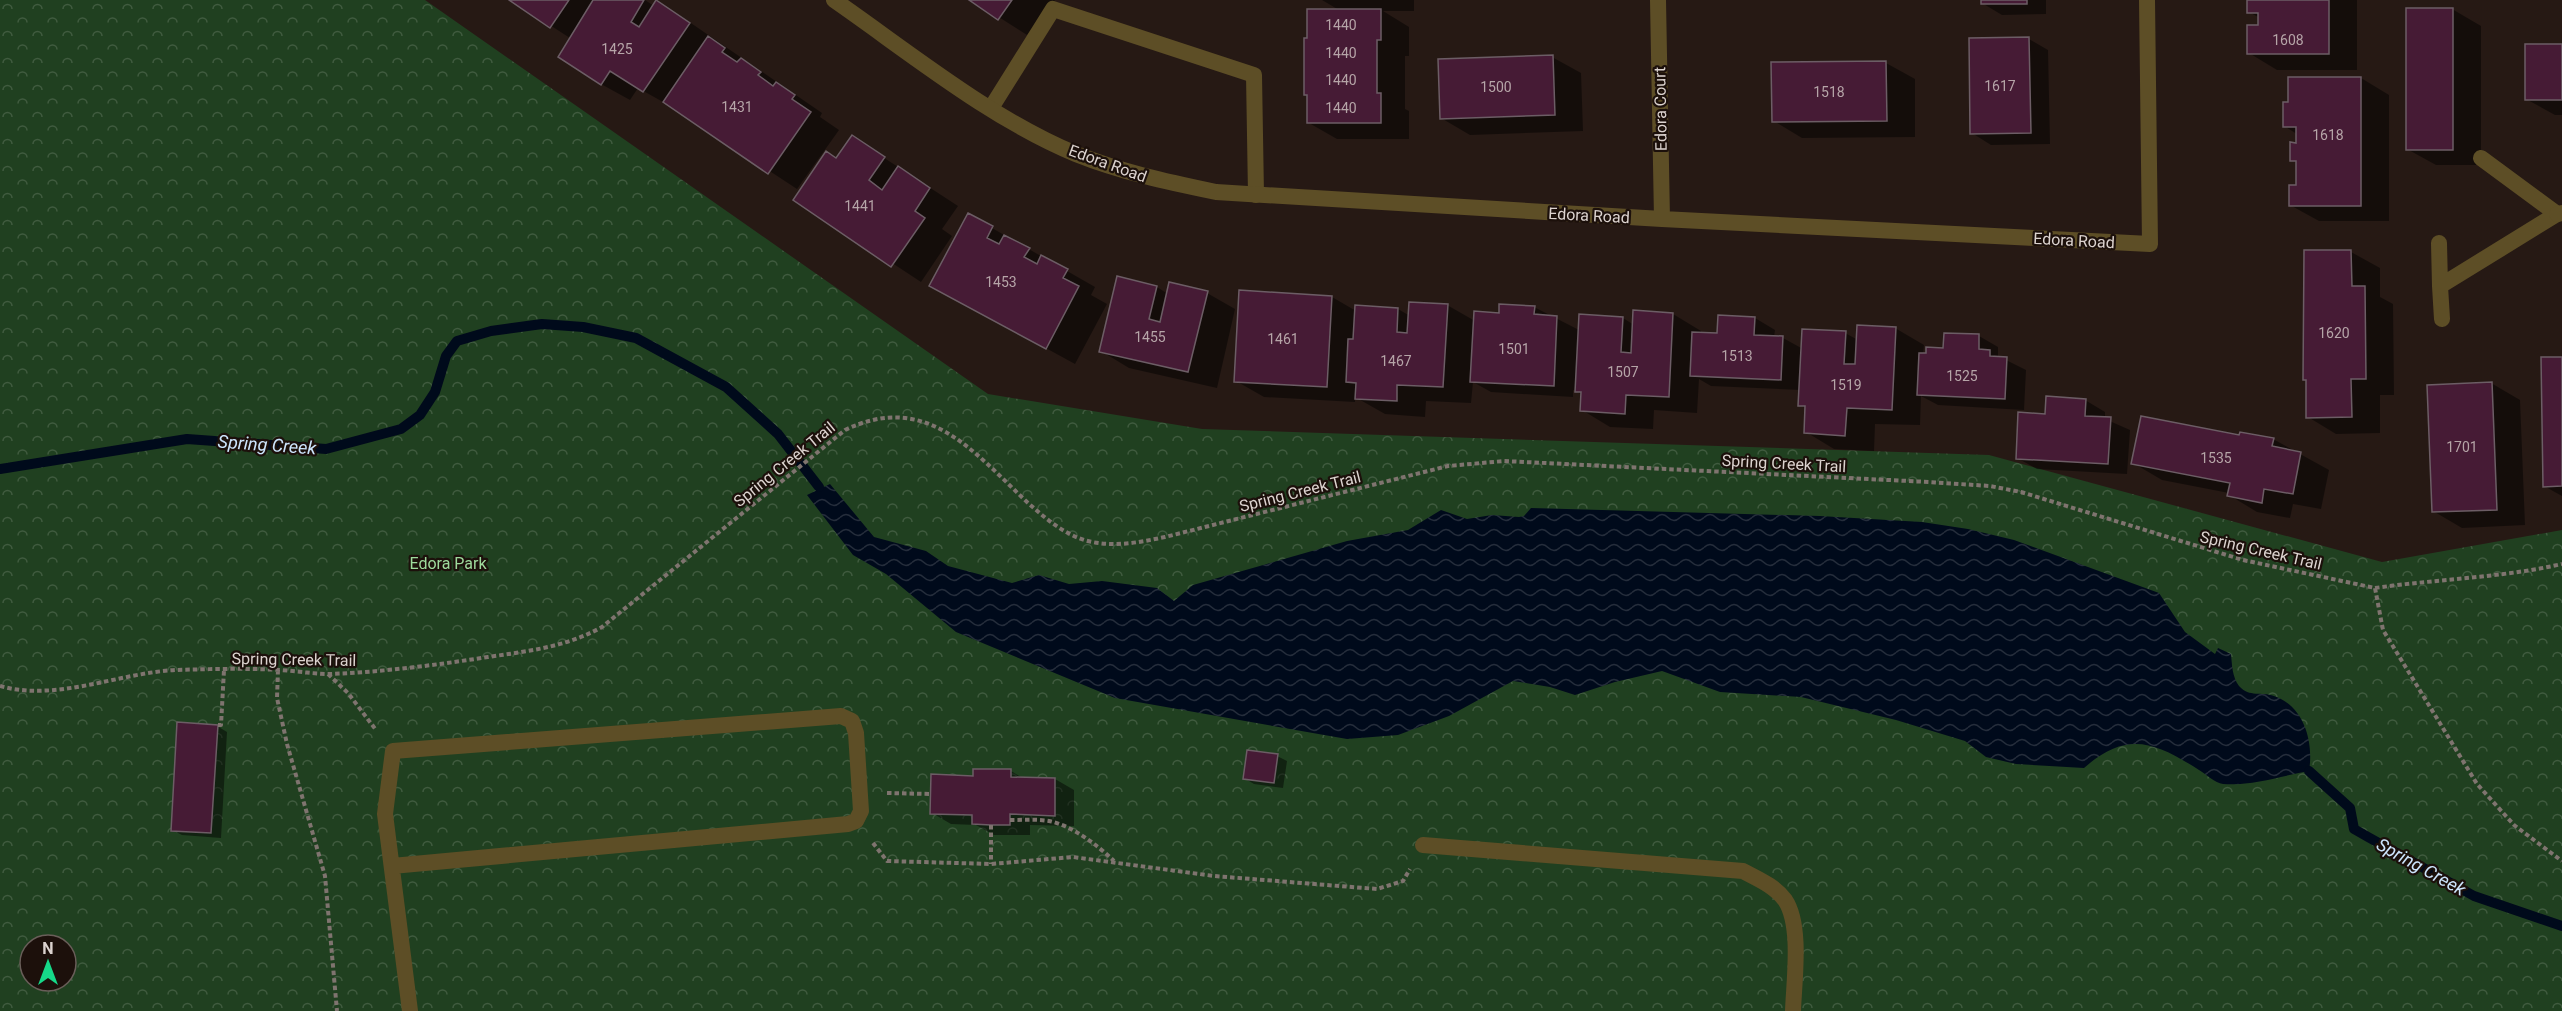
<svg xmlns="http://www.w3.org/2000/svg" width="2562" height="1011" font-family="Roboto,sans-serif">
  <style>
    .park { fill: url(#park-crowns); fill-rule: evenodd }
    .water { fill: url(#water-waves) }
    .shadow { fill: #0007 }
    .lines { fill: none; stroke-linecap: round; stroke-linejoin: round }
    .stream { stroke: #000a1b; stroke-width: 10 }
    .building { fill: #461b35; stroke: #6c5d65; stroke-width: 1.5 }
    .path { stroke: #7f746f; stroke-width: 4; stroke-dasharray: 4.5 3; stroke-linecap: butt }
    .service { stroke: #5d4e26; stroke-width: 16 }
    .minor { stroke: #5d4e26; stroke-width: 16 }
    .labels { text-anchor: middle; stroke-width: 4.5; stroke-linejoin: round; paint-order: stroke }
    .number-label { font-size: 14px; fill: #b6a5a8 }
    .street-label { font-size: 16px; fill: #dcd3cf; stroke: #1c100b }
    .park-label { font-size: 16px; fill: #9eda9c; stroke: #1c100b }
    .water-label { font-size: 18px; font-style: italic; fill: #cde5fd; stroke: #1c100b }
  </style>
  <defs>
    <pattern id="park-crowns" width="20" height="18" patternUnits="userSpaceOnUse" patternTransform="scale(1.5)"><rect width="20" height="18" fill="#204020"/><path d="M2 6a3 3 0 1 1 6 0M12 15a3 3 0 1 1 6 0" fill="none" stroke="#405b3f"/></pattern>
    <pattern id="water-waves" width="16" height="10" patternUnits="userSpaceOnUse" patternTransform="scale(1.5)"><rect width="16" height="10" fill="#000a1b"/><path d="M0 5q4-4 8 0t8 0" fill="none" stroke="#252d3b"/></pattern>
  </defs>
  <rect width="100%" height="100%" fill="#261914"/>
  <path class="park" d="M0,0H425L988,394L1202,429L1989,455L2382,562L2562,530V1011H0ZM30,945H66V981H30Z"/>
  <path class="water" d="M830,484L874,537L926,551L948,566L1012,583L1039,575L1069,584L1102,581L1157,588L1174,601L1193,585L1347,541L1408,530L1441,510L1467,519L1492,515L1519,517L1524,516L1531,508L1820,516L1922,522L1968,529L2014,540L2159,593L2185,632L2215,654L2218,648L2231,654C2232,664 2232,677 2239,686C2250,698 2261,691 2274,696C2304,706 2314,742 2309,771C2281,776 2252,786 2223,784C2215,783 2206,774 2199,770C2155,742 2127,730 2084,768L2016,764L1986,757L1965,741L1896,720L1801,697L1720,692L1662,671L1615,682L1575,695L1550,687L1513,681L1449,716L1398,735L1347,739L1115,698L956,632L886,574L853,555L807,495Z"/>
  <path class="shadow" d="M511,0H645L654,6L657,2L685,19L822,113L820,117L839,130L797,189L672,107L638,88L630,100L601,84L568,40L570,38Z
    M972,0H1055L1027,35Z
    M1322,0H1414V11H1383L1409,27V56H1405V109L1409,111V139H1337L1309,123V96L1305,94L1309,39L1339,10Z
    M1982,0H2046V14L2002,15L1982,3Z
    M2249,0H2357V70H2277L2249,53L2260,27V18L2249,12Z
    M2452,9L2481,26V165H2436L2407,149Z
    M2029,39L2048,50L2050,144L1991,145L1972,133Z
    M2562,45V115H2555L2526,99Z
    M1552,57L1581,73L1583,131L1470,135L1441,118Z
    M1886,63L1915,79V137L1802,138L1774,121Z
    M2361,78L2389,95V221H2319L2290,205L2297,187V163L2292,160L2297,144V134L2284,126Z
    M852,137L958,206L942,229L952,236L921,282L795,199L837,159Z
    M992,228L1095,287L1091,295L1107,304L1075,364L931,285Z
    M2351,252L2380,268V297L2393,304L2394,395H2380V433L2336,434L2308,417V381Z
    M1157,287L1168,294L1207,293L1235,309L1217,388L1129,368L1101,351Z
    M1332,297L1356,311L1398,309L1410,316L1447,305L1475,321L1534,307L1579,330L1623,318L1634,325L1673,314L1701,331V334L1719,335L1720,317L1755,318L1775,330L1774,337L1783,338L1803,349L1845,333L1858,340L1895,328L1924,345L1923,355L1979,336L1998,347V356L2026,370L2024,410L1938,405L1921,396L1920,425L1875,424L1874,451L1834,449L1806,432L1807,409L1800,405L1801,390L1711,386L1699,379L1697,413L1654,410L1653,429L1610,427L1582,410L1583,395L1573,390V397L1491,392L1473,382L1471,403L1426,401L1425,417L1385,414L1355,397V402L1264,397L1236,381Z
    M2562,359V496L2544,486Z
    M2491,383L2520,400L2525,525L2462,528L2433,511Z
    M2085,400L2105,412V419L2130,430L2127,474L2037,469L2017,458L2047,415Z
    M2240,437L2273,439L2329,470L2321,509L2293,504L2290,518L2257,512L2229,495V493L2162,480L2133,463Z
    M217,726L227,732L221,838L182,835L172,830Z
    M1277,756L1287,761L1283,788L1254,784L1244,778Z
    M1011,771L1024,779H1055L1074,790V826L1030,825V835H994L976,825L951,824L932,813Z"/>
  <g class="lines">
    <path class="stream" d="M0,469L187,439L326,449L401,429L420,415L435,392L446,356L457,341L491,331L542,324L583,327L636,338L726,387L778,434L819,487
      M2309,771L2350,808L2354,829L2368,837L2474,896L2562,926"/>
  </g>
  <path class="building" d="M509,0H569L550,28Z
    M593,0H644L631,22L639,27L656,0L690,23L643,92L610,71L601,85L558,57Z
    M969,0H1012L998,20Z
    M1981,0H2027V4H1981Z
    M2247,0H2329V54H2247V25H2258V13H2247Z
    M2406,8H2453V150H2406Z
    M1307,9H1381V40H1377V93H1381V123H1307V95H1304V38H1307Z
    M708,36L725,48L722,52L737,62L741,58L761,72L758,75L773,86L776,82L795,95L792,99L811,112L768,174L663,102Z
    M2029,37L2031,133L1970,134L1969,38Z
    M2525,44H2562V100H2525Z
    M1553,55L1555,115L1440,119L1438,59Z
    M1886,61L1887,121L1772,122L1771,62Z
    M2288,77H2361V206H2289V185H2296V161H2290V142L2296,143V127H2283V102H2288Z
    M852,135L885,157L869,180L882,190L898,166L930,188L915,211L925,218L891,267L793,200L826,151L836,158Z
    M968,213L993,226L987,238L999,244L1004,235L1030,248L1024,257L1037,264L1041,255L1068,269L1063,278L1079,286L1046,349L929,286Z
    M2304,250H2351L2352,286H2365L2366,379H2351L2352,417L2306,418V380H2303Z
    M1117,276L1157,286L1149,319L1160,322L1169,282L1208,291L1188,372L1099,352Z
    M1239,290L1332,296L1327,387L1234,382Z
    M1409,302L1448,304L1443,387L1397,385V401L1355,399L1356,383L1346,382L1348,339H1353L1355,305L1398,308L1397,332L1407,333Z
    M1499,304L1535,306L1534,314L1557,316L1554,386L1470,382L1474,311L1499,313Z
    M1633,310L1673,313L1669,397L1626,395L1625,414L1580,411L1581,392H1575L1579,314L1623,317L1621,352L1631,353Z
    M1718,315L1755,317L1754,335L1783,336L1781,380L1690,376L1692,332L1717,333Z
    M1857,325L1896,327L1892,410L1847,408L1845,436L1804,433L1805,406H1798L1802,329L1846,331L1844,364H1855Z
    M1944,333L1979,334V349L1990,350V356L2007,357L2005,399L1917,395L1919,353H1926V347L1943,348Z
    M2541,357H2562V486L2543,487Z
    M2492,382L2497,510L2432,512L2427,385Z
    M2046,396L2086,399L2085,416L2111,417L2108,464L2016,459L2018,412L2045,414Z
    M2141,416L2239,435L2240,432L2274,438L2272,446L2301,452L2293,494L2264,489L2262,503L2227,496L2230,483L2131,464Z
    M177,722L218,725L211,833L171,831Z
    M1247,750L1278,754L1274,783L1243,779Z
    M973,769H1011V777L1055,778V816L1010,814V825H991L972,824V815L930,814L931,774L973,776Z"/>
  <g class="lines">
    <path class="path" d="M2375,588C2437,579 2500,578 2562,564
      M278,670L277,698L287,744L325,876L337,1011
      M328,674L348,693L376,730
      M0,686C56,702 119,673 175,670C210,669 246,668 280,670C297,671 313,674 330,674C383,672 436,665 488,657C529,651 566,647 602,627L845,430C926,391 973,451 1027,502C1046,519 1067,537 1092,542C1117,547 1141,542 1165,537L1448,466L1504,461L1929,482L1990,486L2021,492L2243,560L2375,588L2383,630L2477,784L2514,825L2562,861
      M218,725H221L224,670
      M887,793L930,794
      M1010,820C1023,820 1037,819 1049,821C1073,826 1097,845 1114,861
      M991,825V864
      M873,843L887,861L991,864L1073,857L1214,876L1377,889L1403,881L1410,869"/>
    <path class="service" d="M991,108L1053,9L1254,75L1256,195
      M2439,243L2440,286
      M2442,319L2440,286L2557,214L2481,158
      M1423,845L1743,871C1758,879 1775,886 1785,900C1802,925 1794,981 1793,1011
      M392,866L848,824L856,821L861,811L856,733L852,721L841,716L393,751L385,814L410,1011"/>
    <path class="minor" d="M834,0C909,52 991,119 1076,154C1121,172 1168,182 1216,192L1662,219L2150,244L2147,0
      M1658,0L1662,219
      M2557,214L2562,213"/>
  </g>
  <g class="labels">
    <g class="number-label">
      <text x="1341" y="30">1440</text>
      <text x="2288" y="45">1608</text>
      <text x="617" y="54">1425</text>
      <text x="1341" y="58">1440</text>
      <text x="1341" y="85">1440</text>
      <text x="2000" y="91">1617</text>
      <text x="1496" y="92">1500</text>
      <text x="1829" y="97">1518</text>
      <text x="737" y="112">1431</text>
      <text x="1341" y="113">1440</text>
      <text x="2328" y="140">1618</text>
      <text x="860" y="211">1441</text>
      <text x="1001" y="287">1453</text>
      <text x="2334" y="338">1620</text>
      <text x="1150" y="342">1455</text>
      <text x="1283" y="344">1461</text>
      <text x="1514" y="354">1501</text>
      <text x="1737" y="361">1513</text>
      <text x="1396" y="366">1467</text>
      <text x="1623" y="377">1507</text>
      <text x="1962" y="381">1525</text>
      <text x="1846" y="390">1519</text>
      <text x="2462" y="452">1701</text>
      <text x="2216" y="463">1535</text>
    </g>
    <g class="street-label">
      <text transform="translate(1660 109) rotate(-91)" y="6">Edora Court</text>
      <text transform="translate(1108 163) rotate(20)" y="6">Edora Road</text>
      <text transform="translate(1589 215) rotate(3)" y="6">Edora Road</text>
      <text transform="translate(2074 240) rotate(3)" y="6">Edora Road</text>
      <text transform="translate(1784 463) rotate(3)" y="6">Spring Creek Trail</text>
      <text transform="translate(784 464) rotate(-39)" y="6">Spring Creek Trail</text>
      <text transform="translate(1300 491) rotate(-14)" y="6">Spring Creek Trail</text>
      <text transform="translate(2261 550) rotate(13)" y="6">Spring Creek Trail</text>
      <text transform="translate(294 659) rotate(1)" y="6">Spring Creek Trail</text>
    </g>
    <g class="park-label">
      <text x="448" y="569">Edora Park</text>
    </g>
    <g class="water-label">
      <text transform="translate(267 445) rotate(4)" y="6">Spring Creek</text>
      <text transform="translate(2421 867) rotate(29)" y="6">Spring Creek</text>
    </g>
  </g>
  <g transform="translate(48 963)"><circle r="28" fill="#1c100b" stroke="#695e59" stroke-width="1.5"/>
  <path d="M0-4.5L10 22L0 15L-10 22Z" fill="#16d989"/>
  <text y="-9" font-size="16" font-weight="bold" text-anchor="middle" fill="#dcd3cf">N</text>
  </g>
</svg>
